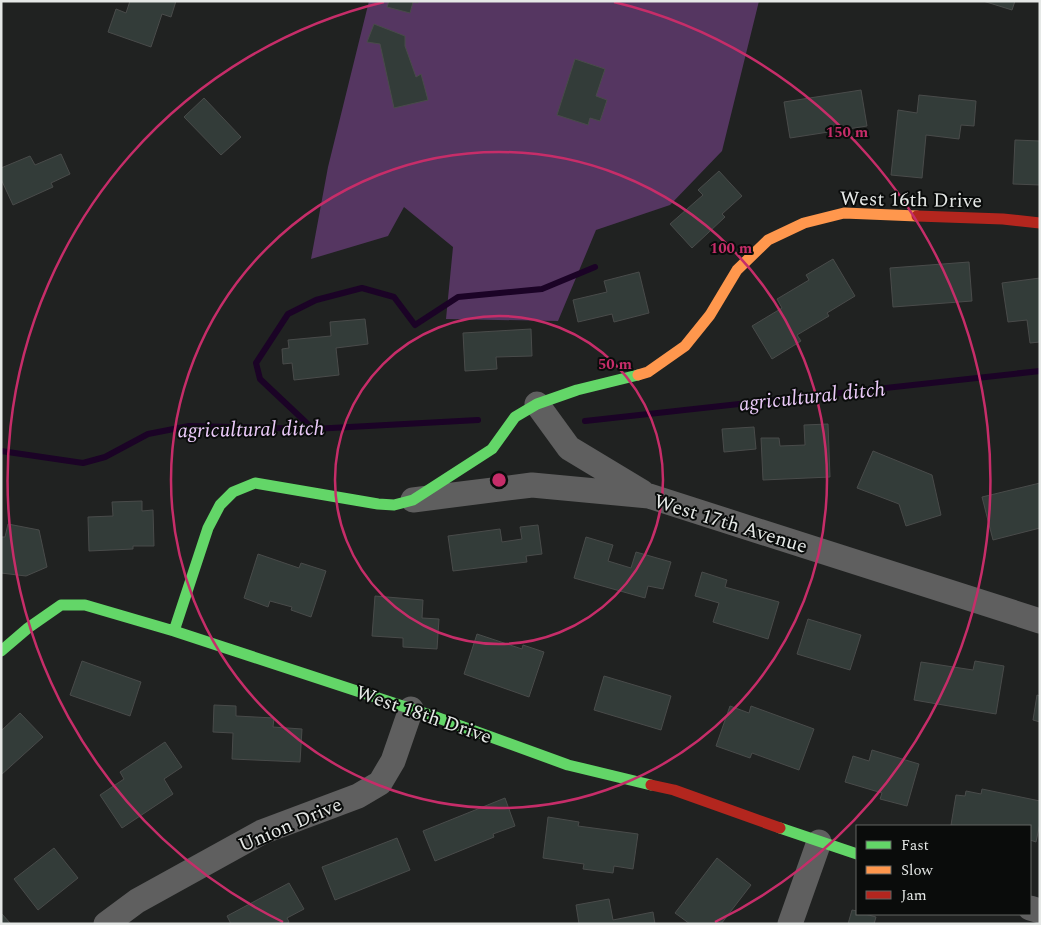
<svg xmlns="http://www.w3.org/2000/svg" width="1041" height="925" font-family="Spectral,serif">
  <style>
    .forest { fill: #553661 }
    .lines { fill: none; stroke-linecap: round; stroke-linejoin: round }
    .stream { stroke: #1b0326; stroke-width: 6 }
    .building { fill: #333c39; stroke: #494b4a }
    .street { stroke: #5f5f5f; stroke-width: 25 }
    .fast { stroke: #63d668; stroke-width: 11 }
    .slow { stroke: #ff974d; stroke-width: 11 }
    .jam { stroke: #b3261e; stroke-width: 11 }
    .ring { fill: none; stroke: #c62d69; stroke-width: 2.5 }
    .labels { text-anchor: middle; stroke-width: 4; stroke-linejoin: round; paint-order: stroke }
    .street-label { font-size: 20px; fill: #e5e8e6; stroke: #0a0c0b }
    .water-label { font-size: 21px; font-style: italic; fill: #ebcaf9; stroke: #0a0c0b }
    .centre { fill: #c62d69; stroke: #0a0c0b; stroke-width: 2.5 }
    .ring-label { font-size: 15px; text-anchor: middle; font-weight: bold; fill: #c62d69; stroke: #0a0c0b; stroke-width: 4; stroke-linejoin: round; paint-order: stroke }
  </style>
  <rect width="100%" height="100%" fill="#202221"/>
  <path class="forest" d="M369,1H759L722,151L670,205L596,230L558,321L446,319L453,247L404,207L388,236L311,259L328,167Z"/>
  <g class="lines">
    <path class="stream" d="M585,421L1040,371
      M313,429L260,379L256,363L288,314L316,300L362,288L394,297L415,325L458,297L542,289L595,267
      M1,451L83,463L105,457L148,434L189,426L313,429L478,420"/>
  </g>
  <path class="building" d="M130,1H176L171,17L162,14L151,47L108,32L116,9L126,13Z
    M389,1H418V3L413,2L410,13L387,7Z
    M983,1H1015L1012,10Z
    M374,24L405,36V46L416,77L421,74L428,100L394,108L380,44L367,42Z
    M575,59L605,69L596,96L607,100L600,121L590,118L588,125L557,115Z
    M861,90L867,126L790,138L784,102Z
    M919,95L976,101L974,126L961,125L959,139L926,135L922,178L891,175L898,110L917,113Z
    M204,98L241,137L221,155L184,117Z
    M1015,140L1040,141V185L1013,184Z
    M61,154L70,174L51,183L53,187L13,205L1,179V168L30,156L35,165Z
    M719,171L742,196L722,214L725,217L692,248L670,224L703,195L698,190Z
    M833,259L855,296L827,313L829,316L797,335L801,341L772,359L752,326L782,308L777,299L809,280L806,275Z
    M969,262L972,301L893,307L890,268Z
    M639,272L649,313L614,322L612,314L578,322L573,300L607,292L604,281Z
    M1040,278V342L1030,343L1027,320L1008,322L1002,283Z
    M365,319L368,344L336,348L339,375L294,380L292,363L283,364L282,349L289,348L288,340L331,336L330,322Z
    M531,329L532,356L496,357L497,369L465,371L463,333Z
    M828,424L830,477L763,480L761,438H779L780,446L805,445L804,425Z
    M754,427L756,449L724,452L722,429Z
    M873,451L932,475L941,515L906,526L899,504L857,488Z
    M1040,483V528L993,540L982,497Z
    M142,501V511L153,510L154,546H133V549L89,551L88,517L113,516L112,502Z
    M8,524L39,530L47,567L26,576L1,573V537H5Z
    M538,525L542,554L526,556L527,562L453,571L448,536L500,529L502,542L522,539L520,527Z
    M586,537L613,545L608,561L631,568L636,552L671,562L663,589L648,586L645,598L574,578Z
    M258,554L299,568L301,563L326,571L311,617L291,610L292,607L270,601L268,607L244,598Z
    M702,572L727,580L725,587L779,602L768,639L713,622L719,603L695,596Z
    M375,596L423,600L422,618L439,619L437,649L403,647V638L372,636Z
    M808,619L861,635L850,670L797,654Z
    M477,634L522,649L523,645L544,652L529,697L464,674Z
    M82,661L141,682L130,716L70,695Z
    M975,661L1004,666L996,714L914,700L921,662L973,670Z
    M604,676L671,696L661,730L594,710Z
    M1037,695L1040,696V722L1033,720Z
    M214,705L236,706V716L274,718L273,727L302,729L300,762L232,759L233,733L213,732Z
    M730,706L749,713L751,706L814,729L799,770L752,753L750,758L716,746Z
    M20,713L43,737L1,775V731Z
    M165,742L182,767L164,779L173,794L122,828L100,795L124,779L120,772Z
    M872,750L919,764L907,806L880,799L882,793L845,782L853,756L869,761Z
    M982,789L1040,801V823L1036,842L1030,840V826H959L951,825L956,795L965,796L966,791L981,794Z
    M505,798L515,826L493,834L494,837L435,861L423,831Z
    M548,817L579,822L578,826L638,834L633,869L614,866L613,873L583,869L584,864L543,858Z
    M397,838L410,870L335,900L322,867Z
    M54,848L78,878L38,910L14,879Z
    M717,858L751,885L721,924H690L675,913Z
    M289,883L304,909L287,918L289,922L286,924H231L227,916Z
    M609,899L613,920L653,912L655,924H579L576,905Z
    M852,910L857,911V914H865L876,917L874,924H848Z
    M1,913L11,924H1Z"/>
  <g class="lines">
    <path class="street" d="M537,404L569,448L642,492
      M413,500L532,485L649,496L1040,621
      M1030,908L1040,911
      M106,924L137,901L262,832L358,796L380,783L393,761L411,709
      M790,924L819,842"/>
    <path class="fast" d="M174,631L208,528L220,505L233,492L255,483L378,504L394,505L413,500L492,449L515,417L537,404L577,390L638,375
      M1,651L28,628L61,605H85L174,631L433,716L568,765L651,785
      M780,828L857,854"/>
    <path class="slow" d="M638,375L648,372L685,346L710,315L737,270L768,240L804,223L844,213L917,216"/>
    <path class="jam" d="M917,216L1003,219L1040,223
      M651,785L674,790L780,828"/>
  </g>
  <g class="ring">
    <circle cx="499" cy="480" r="164"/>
    <circle cx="499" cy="480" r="328"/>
    <path d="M283 922A492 492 0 0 1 384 2M614 2A492 492 0 0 1 715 922"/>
  </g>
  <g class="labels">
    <g class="street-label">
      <text transform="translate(911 199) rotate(1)" y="7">West 16th Drive</text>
      <text transform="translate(731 523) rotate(17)" y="7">West 17th Avenue</text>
      <text transform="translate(424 714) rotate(19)" y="7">West 18th Drive</text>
      <text transform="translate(290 824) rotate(-23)" y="7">Union Drive</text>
    </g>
    <g class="water-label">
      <text transform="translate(812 396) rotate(-6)" y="7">agricultural ditch</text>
      <text transform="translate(251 429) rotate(-1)" y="7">agricultural ditch</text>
    </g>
  </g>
  <circle cx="499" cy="480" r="8" class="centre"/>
  <g class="ring-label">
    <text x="847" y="137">150 m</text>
    <text x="731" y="253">100 m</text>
    <text x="615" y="369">50 m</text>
  </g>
  <rect width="1041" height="925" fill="none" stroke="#e5e8e6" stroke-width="5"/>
  <rect x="856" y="825" width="175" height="90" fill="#0a0c0b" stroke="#626463"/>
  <rect x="866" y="841" width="25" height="8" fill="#63d668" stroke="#626463"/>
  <text x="901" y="850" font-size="15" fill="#e5e8e6">Fast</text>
  <rect x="866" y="866" width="25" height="8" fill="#ff974d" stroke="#626463"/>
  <text x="901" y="875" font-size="15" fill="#e5e8e6">Slow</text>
  <rect x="866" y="891" width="25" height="8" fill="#b3261e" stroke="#626463"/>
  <text x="901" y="900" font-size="15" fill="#e5e8e6">Jam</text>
</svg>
